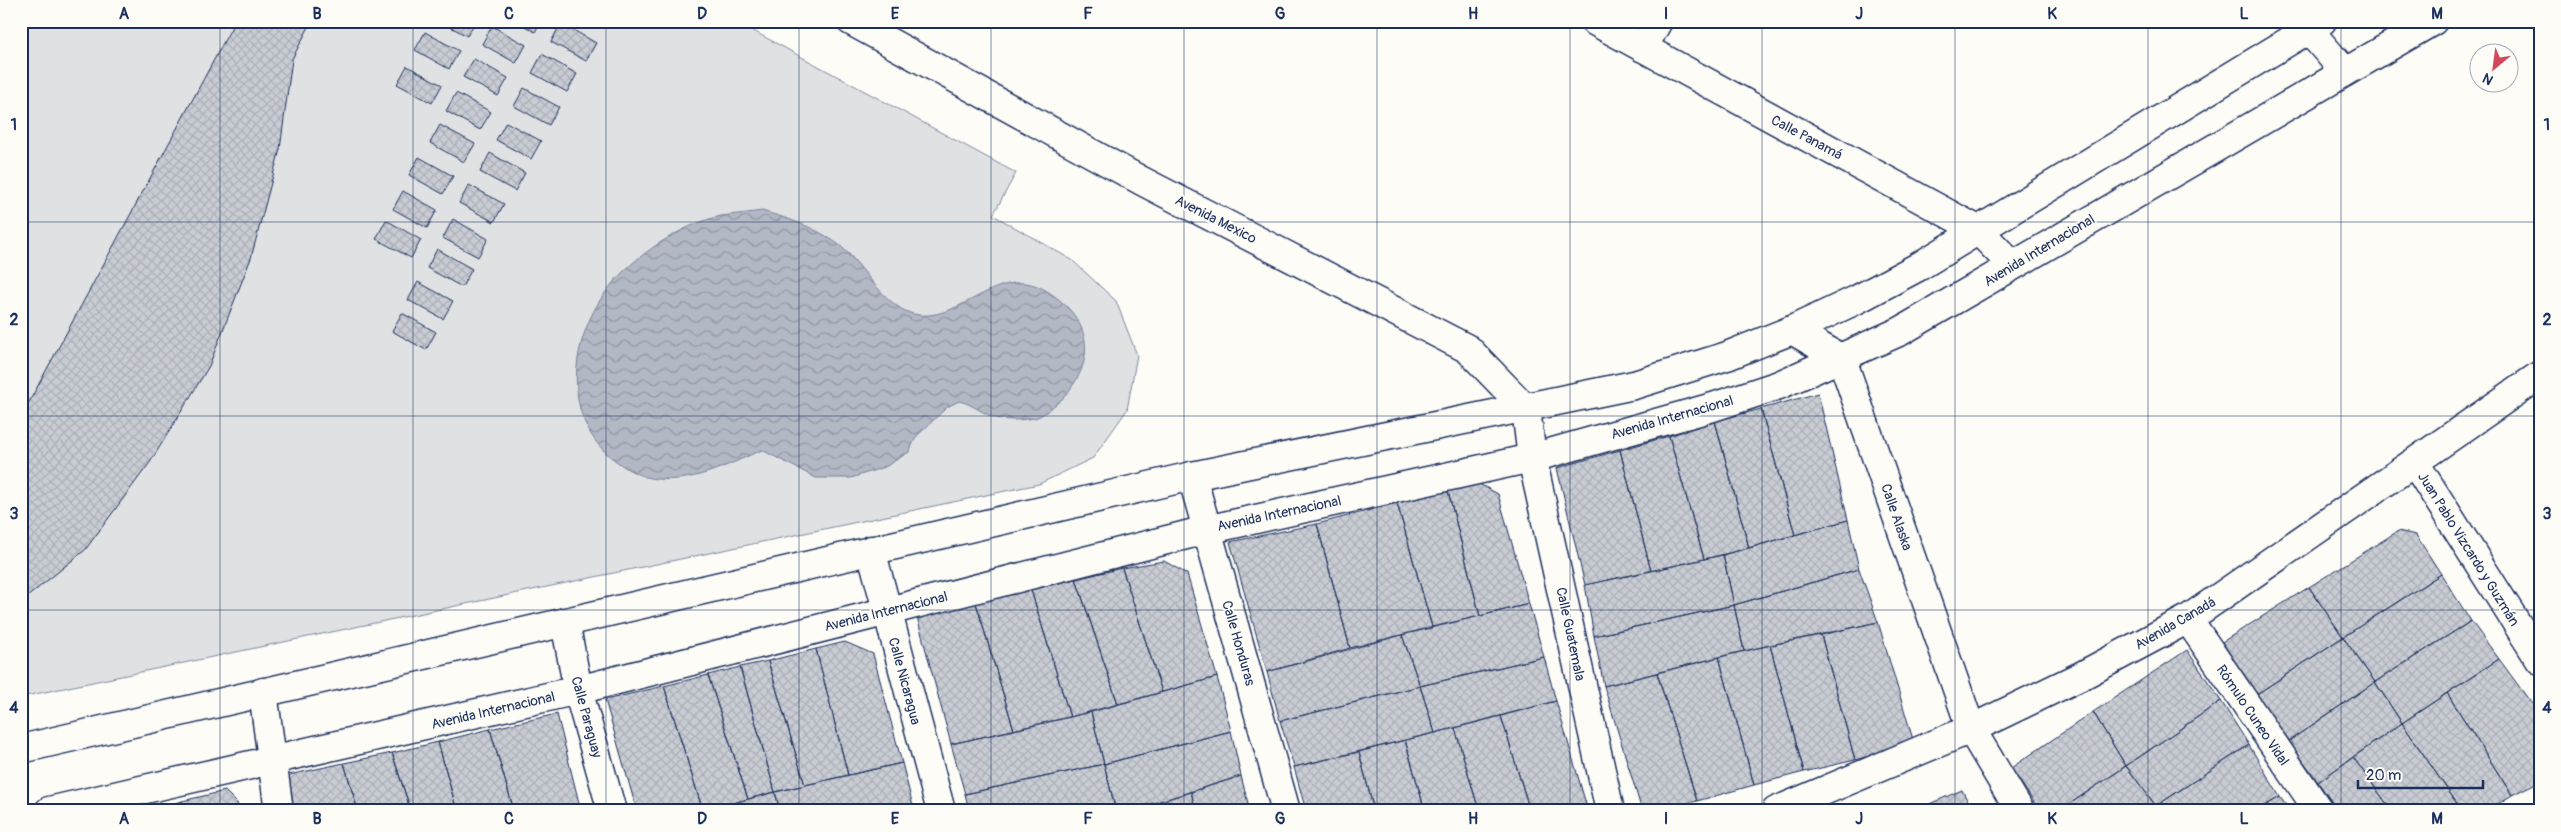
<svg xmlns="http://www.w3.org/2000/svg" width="2561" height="832" font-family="Pangolin,sans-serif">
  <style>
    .park { fill: #e0e1e3; stroke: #7e88a0 }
    .water { fill: url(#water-waves); stroke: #76819c }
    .building { fill: url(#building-cross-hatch); stroke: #1b2f5e }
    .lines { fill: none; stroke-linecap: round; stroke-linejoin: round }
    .minor-casing { stroke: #1b2f5e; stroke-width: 31 }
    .secondary-casing { stroke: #1b2f5e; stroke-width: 31 }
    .minor { stroke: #fdfcf7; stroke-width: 28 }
    .secondary { stroke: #fdfcf7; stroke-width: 28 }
    .grid { fill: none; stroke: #1b2f5e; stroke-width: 1; stroke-opacity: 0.55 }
    .labels { text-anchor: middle; stroke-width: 4; stroke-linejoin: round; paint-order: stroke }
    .street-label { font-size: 14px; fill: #1b2f5e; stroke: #fdfcf7 }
    .neatline { fill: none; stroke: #1b2f5e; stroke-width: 2 }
    .grid-label { font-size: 16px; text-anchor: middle; font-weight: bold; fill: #1b2f5e }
  </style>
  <defs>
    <pattern id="water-waves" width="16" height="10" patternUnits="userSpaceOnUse" patternTransform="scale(1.25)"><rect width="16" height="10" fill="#b3b8c5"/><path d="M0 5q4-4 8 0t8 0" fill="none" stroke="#9196a3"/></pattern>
    <pattern id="building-cross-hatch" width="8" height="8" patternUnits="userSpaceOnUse" patternTransform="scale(1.25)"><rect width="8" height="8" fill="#c9ccd3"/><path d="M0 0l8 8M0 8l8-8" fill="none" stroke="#acb0b8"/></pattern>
  </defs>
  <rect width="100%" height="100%" fill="#fdfcf7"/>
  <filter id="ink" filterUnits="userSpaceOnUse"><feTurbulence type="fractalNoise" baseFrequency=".02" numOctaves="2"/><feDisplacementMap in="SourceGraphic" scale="10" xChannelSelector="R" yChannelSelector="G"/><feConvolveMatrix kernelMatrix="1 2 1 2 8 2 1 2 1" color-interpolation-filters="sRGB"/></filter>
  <g filter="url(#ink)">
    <path class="park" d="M21,21H735L1016,173L993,215L1072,260L1116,301L1137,355L1127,410L1093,458L1039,484L21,697Z"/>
    <path class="water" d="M762,211C790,219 815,227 838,244C863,263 886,312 919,315C965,319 1001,262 1047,291C1081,312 1098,345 1075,382C1069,391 1065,398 1056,404C1050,409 1041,417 1034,418C1024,420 1006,421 996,418C983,414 973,404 959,401L947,407L916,437L909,452L885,467L851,478H816L762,450C729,464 695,483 657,479C642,478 628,470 616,461C560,421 569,339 608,289C632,257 682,224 721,216C735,214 749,213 762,211Z"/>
    <path class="building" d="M235,21H312L292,59L280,149L251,258L209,366L151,461L85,550L21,602V417Z
      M440,21H476L467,36Z
      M516,21H541L535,32Z
      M592,21H606L603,27Z
      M561,23L596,43L586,61L551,42Z
      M492,26L526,45L516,63L482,44Z
      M425,32L459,51L449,69L415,50Z
      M542,54L577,74L567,92L532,73Z
      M474,59L508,78L498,96L463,77Z
      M407,66L442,85L432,103L397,84Z
      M524,88L559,107L549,125L514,106Z
      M456,93L491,112L480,130L446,111Z
      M506,122L541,141L531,159L496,140Z
      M440,125L475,144L464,162L430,143Z
      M490,153L525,173L515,191L480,172Z
      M419,157L453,176L443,194L409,175Z
      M469,185L504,204L494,222L459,203Z
      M403,191L437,210L427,228L393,209Z
      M453,219L488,239L478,257L443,238Z
      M386,220L421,240L411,258L376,239Z
      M437,249L472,269L462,287L427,268Z
      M418,282L453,301L443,319L408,300Z
      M402,313L436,332L426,350L392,331Z
      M1818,393L1848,520L1795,535L1761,409Z
      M1761,409L1795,535L1749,548L1715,421Z
      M1715,421L1749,548L1704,559L1669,436Z
      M1669,436L1704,559L1651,571L1620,450Z
      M1620,450L1651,571L1585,585L1557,468Z
      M1479,484L1498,494L1529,604L1480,616L1448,491Z
      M1448,491L1480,616L1432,627L1397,503Z
      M1397,503L1432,627L1350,648L1317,524Z
      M1848,520L1859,569L1734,605L1723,555Z
      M1317,524L1350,648L1267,672L1230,542Z
      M2398,531L2416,535L2441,574L2343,637L2309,587Z
      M1723,555L1734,605L1594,636L1585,585Z
      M1164,561L1187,574L1217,677L1162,692L1122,568Z
      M1122,568L1162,692L1118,704L1076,579Z
      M1859,569L1878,622L1744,651L1734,605Z
      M2441,574L2471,621L2375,682L2343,637Z
      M1076,579L1118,704L1070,717L1031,590Z
      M2309,587L2343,637L2257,694L2222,642Z
      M1031,590L1070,717L1014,730L976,603Z
      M976,603L1014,730L951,744L917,617Z
      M1529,604L1544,657L1420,686L1402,635Z
      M1734,605L1744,651L1604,686L1594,636Z
      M2471,621L2499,659L2402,723L2375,682Z
      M1878,622L1914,743L1855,760L1821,635Z
      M1402,635L1420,686L1280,721L1267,672Z
      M1821,635L1855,760L1804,772L1770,645Z
      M2343,637L2375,682L2289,741L2257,694Z
      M845,642L873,654L902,763L848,775L816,649Z
      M1770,645L1804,772L1754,785L1719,657Z
      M816,649L848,775L805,785L768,661Z
      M2187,650L2221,701L2126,766L2093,712Z
      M1544,657L1556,701L1435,733L1420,686Z
      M1719,657L1754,785L1697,801L1657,673Z
      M2499,659L2540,715V781L2512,795L2447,693Z
      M768,661L805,785L775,792L740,667Z
      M740,667L775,792L748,799L708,675Z
      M1657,673L1697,801L1656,811H1642L1604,686Z
      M708,675L748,799L703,811L664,686Z
      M1217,677L1231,731L1104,764L1091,712Z
      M2375,682L2402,723L2318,782L2289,741Z
      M664,686L703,811H637L605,700Z
      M1420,686L1435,733L1294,767L1280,721Z
      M2447,693L2512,795L2487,811H2462L2402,723Z
      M1556,701L1588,811H1530L1501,716Z
      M2221,701L2249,745L2156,806L2126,766Z
      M1091,712L1104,764L965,794L951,744Z
      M2093,712L2126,766L2059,811H2040L2011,768Z
      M557,714L581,811H514L490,729Z
      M1501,716L1530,811H1479L1455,728Z
      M2402,723L2462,811H2392L2353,757Z
      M1455,728L1479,811H1425L1405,740Z
      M490,729L514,811H457L438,742Z
      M1231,731L1241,776L1128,811H1116L1104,764Z
      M1405,740L1425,811H1374L1359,752Z
      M438,742L457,811H411L392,753Z
      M2249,745L2280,797L2256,811H2159L2156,806Z
      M1359,752L1374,811H1306L1294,767Z
      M392,753L411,811H358L344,763Z
      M2353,757L2392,811H2338L2318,782Z
      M344,763L358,811H294L284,776Z
      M902,763L914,810L780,811L775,792Z
      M1104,764L1116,811H969L965,794Z
      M2126,766L2156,806L2149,811H2059Z
      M1241,776L1250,811H1196L1191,792Z
      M1962,790L1973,811H1913Z
      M225,791L237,803L239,811H184L182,801Z
      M775,792L780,811H705L748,799Z
      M1191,792L1196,811H1141L1140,807Z
      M2280,797L2290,811H2256Z
      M182,801L184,811H146Z"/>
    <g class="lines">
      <g class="minor-casing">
        <path id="minor" d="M851,21L1142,181L1468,349L1526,409L1532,458L1610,811
          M1594,21L1978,230L2012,265
          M2294,21L2308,29L2345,72
          M1643,48L1658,21
          M1792,330L1842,359L1971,729L2020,811
          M2415,463L2540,660
          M1192,476L1286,811
          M871,550L941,811
          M2188,619L2319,811
          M565,622L578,690L612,811
          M263,692L279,811
          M1776,811L1971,729L2081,676L2188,619L2540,375"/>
      </g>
      <g class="secondary-casing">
        <path id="secondary" d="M21,749L1192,476L1634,385L1727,356L1792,330L1856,300L1918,267L2322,21
          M49,811L578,690L1206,530L1532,458L1713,407L1779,385L1901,331L2433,21"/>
      </g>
      <use href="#minor" class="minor"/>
      <use href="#secondary" class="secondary"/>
    </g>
  </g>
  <path class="grid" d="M220,21V811M413,21V811M606,21V811M799,21V811M991,21V811M1184,21V811M1377,21V811M1570,21V811M1762,21V811M1955,21V811M2148,21V811M2341,21V811M21,222H2540M21,416H2540M21,610H2540"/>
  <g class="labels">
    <g class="street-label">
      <text transform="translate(1807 137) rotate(28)" y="5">Calle Panamá</text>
      <text transform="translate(1216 219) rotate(27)" y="5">Avenida Mexico</text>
      <text transform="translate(2039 250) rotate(-31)" y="5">Avenida Internacional</text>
      <text transform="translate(1672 417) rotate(-16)" y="5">Avenida Internacional</text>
      <text transform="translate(1279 513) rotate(-12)" y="5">Avenida Internacional</text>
      <text transform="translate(1897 517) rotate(71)" y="5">Calle Alaska</text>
      <text transform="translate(2469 549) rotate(58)" y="5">Juan Pablo Vizcardo y Guzmán</text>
      <text transform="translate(886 611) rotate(-14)" y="5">Avenida Internacional</text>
      <text transform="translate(2175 623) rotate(-30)" y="5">Avenida Canadá</text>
      <text transform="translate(1571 634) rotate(78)" y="5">Calle Guatemala</text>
      <text transform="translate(1239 643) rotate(74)" y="5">Calle Honduras</text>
      <text transform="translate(905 681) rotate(75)" y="5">Calle Nicaragua</text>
      <text transform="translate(493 710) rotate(-13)" y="5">Avenida Internacional</text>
      <text transform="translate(2253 715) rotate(56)" y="5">Rómulo Cuneo Vidal</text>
      <text transform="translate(587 717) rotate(75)" y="5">Calle Paraguay</text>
    </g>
  </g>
  <rect width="2561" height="832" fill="none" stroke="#fdfcf7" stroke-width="55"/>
  <g transform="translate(2494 68) rotate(209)"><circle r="24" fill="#fdfcf7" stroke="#a3aaba"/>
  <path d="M0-4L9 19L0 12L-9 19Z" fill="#d1495b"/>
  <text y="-8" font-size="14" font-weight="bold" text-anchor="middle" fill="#1b2f5e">N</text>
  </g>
  <path d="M2358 780v8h125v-8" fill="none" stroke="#1b2f5e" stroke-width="2.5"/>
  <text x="2366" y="780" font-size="15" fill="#1b2f5e" stroke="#fdfcf7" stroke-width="4" paint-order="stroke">20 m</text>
  <rect x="28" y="28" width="2506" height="776" class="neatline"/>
  <g class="grid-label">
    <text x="124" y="19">A</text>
    <text x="317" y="19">B</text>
    <text x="509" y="19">C</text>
    <text x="702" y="19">D</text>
    <text x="895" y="19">E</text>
    <text x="1088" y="19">F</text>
    <text x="1280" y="19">G</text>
    <text x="1473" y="19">H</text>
    <text x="1666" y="19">I</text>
    <text x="1859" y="19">J</text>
    <text x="2052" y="19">K</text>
    <text x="2244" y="19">L</text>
    <text x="2437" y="19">M</text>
    <text x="14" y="130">1</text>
    <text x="2547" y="130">1</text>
    <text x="14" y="325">2</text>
    <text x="2547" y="325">2</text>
    <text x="14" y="519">3</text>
    <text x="2547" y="519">3</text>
    <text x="14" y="713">4</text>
    <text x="2547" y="713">4</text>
    <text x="124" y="824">A</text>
    <text x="317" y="824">B</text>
    <text x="509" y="824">C</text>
    <text x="702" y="824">D</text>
    <text x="895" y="824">E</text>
    <text x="1088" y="824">F</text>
    <text x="1280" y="824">G</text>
    <text x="1473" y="824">H</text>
    <text x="1666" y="824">I</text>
    <text x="1859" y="824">J</text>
    <text x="2052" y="824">K</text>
    <text x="2244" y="824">L</text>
    <text x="2437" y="824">M</text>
  </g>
</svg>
